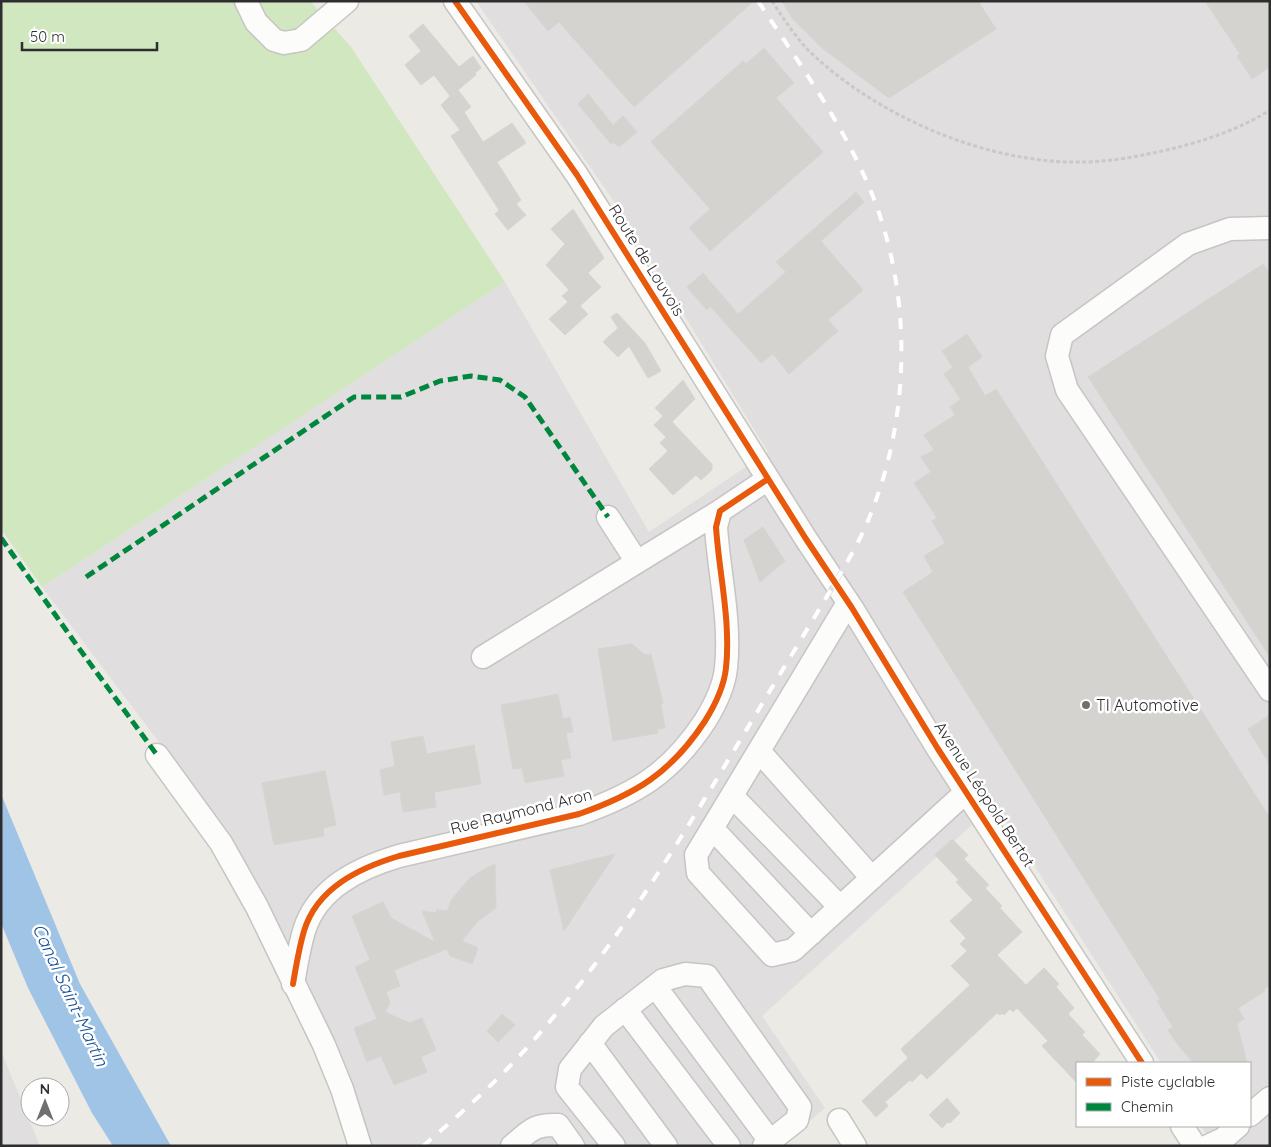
<svg xmlns="http://www.w3.org/2000/svg" width="1271" height="1147" font-family="Quicksand,sans-serif">
  <style>
    .industrial { fill: #e0dedf }
    .pitch { fill: #d0e7bf }
    .water { fill: #9fc4e6 }
    .building { fill: #d4d3cf; stroke: #d6d5d1 }
    .lines { fill: none; stroke-linecap: round; stroke-linejoin: round }
    .minor-casing { stroke: #c6c5c4; stroke-width: 25 }
    .path { stroke: #c9c9c8; stroke-width: 3; stroke-dasharray: 4 2.5; stroke-linecap: butt }
    .minor { stroke: #fcfcfb; stroke-width: 22 }
    .rail-casing { stroke: #dfdfe1; stroke-width: 5.5 }
    .rail { stroke: #fff; stroke-width: 4; stroke-dasharray: 11; stroke-linecap: butt }
    .quiet { stroke: #00873e; stroke-width: 5; stroke-dasharray: 10 5; stroke-linecap: butt }
    .cycleway-casing { stroke: #fff; stroke-width: 9 }
    .cycleway { stroke: #e8590c; stroke-width: 6 }
    .poi-dot { fill: #70706e; stroke: #fff; stroke-width: 2 }
    .labels { text-anchor: middle; stroke-width: 5; stroke-linejoin: round; paint-order: stroke }
    .street-label { font-size: 16px; fill: #2e2e2e; stroke: #fff }
    .poi-label { font-size: 16px; fill: #2e2e2e; stroke: #fff; text-anchor: start }
    .water-label { font-size: 18px; font-style: italic; fill: #195096; stroke: #fff }
  </style>
  <rect width="100%" height="100%" fill="#ebeae5"/>
  <path class="industrial" d="M476,1H1270V1146H1214L1201,1126H1250V1063H1161L995,804L762,1016L825,1108L780,1146H372L302,980L207,806L42,587L505,282L649,532L768,452L621,212Z
    M1,1051L40,1146H1Z"/>
  <path class="pitch" d="M1,1H310L351,47L505,282L42,587L1,529Z"/>
  <path class="water" d="M1,794L80,984L171,1146H113L92,1113L28,988L1,923Z"/>
  <path class="building" d="M524,1H754L634,107L559,22L548,31Z
    M782,1H978L996,29L889,98L822,48L792,18Z
    M1205,1H1270V67L1252,79L1237,56L1240,54Z
    M423,24L459,67L473,56L481,68L475,73L476,75L458,90L471,107L464,112L483,142L512,123L526,143L497,162L521,200L516,204L526,215L508,230L495,214L499,210L451,136L460,130L441,105L450,96L434,75L421,85L405,65L421,51L409,36Z
    M764,48L794,83L776,98L823,152L710,251L689,228L710,209L651,142L743,61L746,64Z
    M588,94L613,125L623,116L637,132L619,147L613,142L611,144L578,104Z
    M856,192L864,202L821,241L863,290L828,320L838,331L789,374L773,354L761,363L710,306L707,310L687,287L703,273L738,314L786,272L776,262Z
    M573,209L604,258L588,273L601,287L580,306L588,314L565,335L549,319L568,302L562,296L569,290L546,265L565,244L551,229Z
    M1263,264L1270,274V657L1088,377Z
    M617,313L645,343L661,371L648,378L629,346L618,357L603,342L618,328L611,317Z
    M967,334L982,357L968,367L985,396L996,389L1270,818V985L1264,989L1265,991L1238,1008L1244,1019L1237,1024L1247,1063H1194L1178,1045L1168,1030L1173,1027L1157,1001L1160,999L903,592L933,572L924,556L945,543L932,521L937,518L914,483L931,472L921,457L934,450L924,435L955,415L950,407L961,399L944,374L953,367L942,351Z
    M683,380L695,399L672,422L712,464V470L701,480L696,475L673,495L649,469L668,451L660,443L666,437L654,425L663,416L655,408Z
    M763,527L785,561L760,582L744,540Z
    M632,644L645,655L651,654L663,703L661,704L665,728L657,729L658,733L613,741L598,649Z
    M558,694L563,719L570,717L573,732L566,733L571,758L561,760L564,776L525,783L522,768L513,769L501,705Z
    M1270,715V765L1248,729Z
    M423,736L427,754L474,745L481,784L434,792L436,807L403,812L400,792L384,795L380,770L395,766L391,742Z
    M325,771L336,825L323,828L324,836L274,845L262,783Z
    M952,839L968,855L964,859L989,885L985,888L1002,906L1000,908L1022,932L997,955L1026,985L1044,968L1059,984L1056,987L1074,1008L1068,1014L1085,1032L1082,1035L1100,1054L1092,1063H1077V1083L1042,1046L1048,1041L1017,1008L1013,1012L1010,1009L1004,1015L1002,1013L1000,1015L997,1013L927,1079L921,1073L912,1082L910,1080L885,1102L888,1106L876,1117L862,1101L908,1058L901,1049L970,985L951,966L967,951L960,944L966,938L950,921L973,900L956,882L959,880L935,855Z
    M615,854L564,931L550,870Z
    M495,864L496,908L478,921L462,941L478,948L472,964L450,956L447,949L394,970L400,986L386,992L390,1003L385,1012L410,1023L422,1018L436,1050L421,1057L427,1072L394,1085L381,1056L367,1062L354,1028L377,1019L355,967L370,960L352,916L383,902L391,918L435,942L422,911L436,913L437,910L447,911L452,899L469,879L481,871Z
    M502,1014L515,1025L498,1042L487,1031Z
    M947,1098L960,1113L950,1123L948,1122L942,1128L929,1115Z"/>
  <g class="lines">
    <g class="minor-casing">
      <path id="minor" d="M246,1L256,22L274,40L284,43L301,40L347,1
        M455,1L577,175L806,539L852,608L938,749L1142,1063
        M1270,228L1230,229L1188,244L1062,335L1057,356L1067,390L1270,690
        M608,517L637,562L720,511
        M848,603L696,855L698,873L772,955L793,950L966,792
        M483,657L637,562
        M759,751L872,878
        M157,755L221,843L257,907L324,1045L342,1089L360,1146
        M732,796L840,907
        M712,828L811,934
        M293,984C296,966 299,948 304,931C317,888 359,868 399,856L579,814C636,794 671,773 705,721C715,705 724,687 726,668C731,621 719,573 716,527L720,511L768,479
        M655,986L770,1141
        M625,1009L729,1146
        M590,1043L666,1146
        M1250,1115L1270,1098
        M839,1120L855,1146
        M1182,1126L1195,1146
        M512,1146C530,1131 533,1124 558,1125L573,1146
        M614,1146L567,1087L570,1069L604,1026L663,980L685,974L707,976L800,1107L797,1120L764,1146
        M1208,1146L1223,1139L1238,1126"/>
    </g>
    <path class="path" d="M772,1C783,18 794,35 808,50C877,117 989,165 1086,162C1116,161 1146,155 1175,148C1207,140 1242,128 1270,110"/>
    <use href="#minor" class="minor"/>
    <g class="rail-casing">
      <path id="rail" d="M423,1146C452,1121 482,1095 509,1067C592,980 656,879 718,777C757,712 796,648 835,583C846,564 858,544 867,523C911,420 913,297 872,194C844,125 799,63 758,1"/>
    </g>
    <use href="#rail" class="rail"/>
    <path class="quiet" d="M1,538L78,647L157,755
      M86,577L354,397H401L440,381L471,376L500,380L525,397L608,517"/>
    <g class="cycleway-casing">
      <path id="cycleway" d="M455,1L577,175L806,539L852,608L938,749L1142,1063
        M293,984C296,966 299,948 304,931C317,888 359,868 399,856L579,814C636,794 671,773 705,721C715,705 724,687 726,668C731,621 719,573 716,527L720,511L768,479"/>
    </g>
    <use href="#cycleway" class="cycleway"/>
  </g>
  <circle class="poi-dot" cx="1086" cy="705" r="5"/>
  <g class="labels">
    <g class="street-label">
      <text transform="translate(647 260) rotate(58)" y="6">Route de Louvois</text>
      <text transform="translate(985 794) rotate(57)" y="6">Avenue Léopold Bertot</text>
      <text transform="translate(521 811) rotate(-14)" y="6">Rue Raymond Aron</text>
    </g>
    <g class="poi-label">
      <text x="1096" y="711">TI Automotive</text>
    </g>
    <g class="water-label">
      <text transform="translate(70 995) rotate(65)" y="6">Canal Saint-Martin</text>
    </g>
  </g>
  <rect width="1271" height="1147" fill="none" stroke="#2e2e2e" stroke-width="5"/>
  <rect x="1076" y="1062" width="175" height="65" fill="#ffffff" stroke="#ababab"/>
  <rect x="1086" y="1078" width="25" height="8" fill="#e8590c" stroke="#ababab"/>
  <text x="1121" y="1087" font-size="15" fill="#2e2e2e">Piste cyclable</text>
  <rect x="1086" y="1103" width="25" height="8" fill="#00873e" stroke="#ababab"/>
  <text x="1121" y="1112" font-size="15" fill="#2e2e2e">Chemin</text>
  <g transform="translate(45 1102)"><circle r="24" fill="#ffffff" stroke="#ababab"/>
  <path d="M0-4L9 19L0 12L-9 19Z" fill="#70706e"/>
  <text y="-8" font-size="14" font-weight="bold" text-anchor="middle" fill="#2e2e2e">N</text>
  </g>
  <path d="M22 42v8h135v-8" fill="none" stroke="#2e2e2e" stroke-width="2.5"/>
  <text x="30" y="42" font-size="15" fill="#2e2e2e" stroke="#ffffff" stroke-width="4" paint-order="stroke">50 m</text>
</svg>
